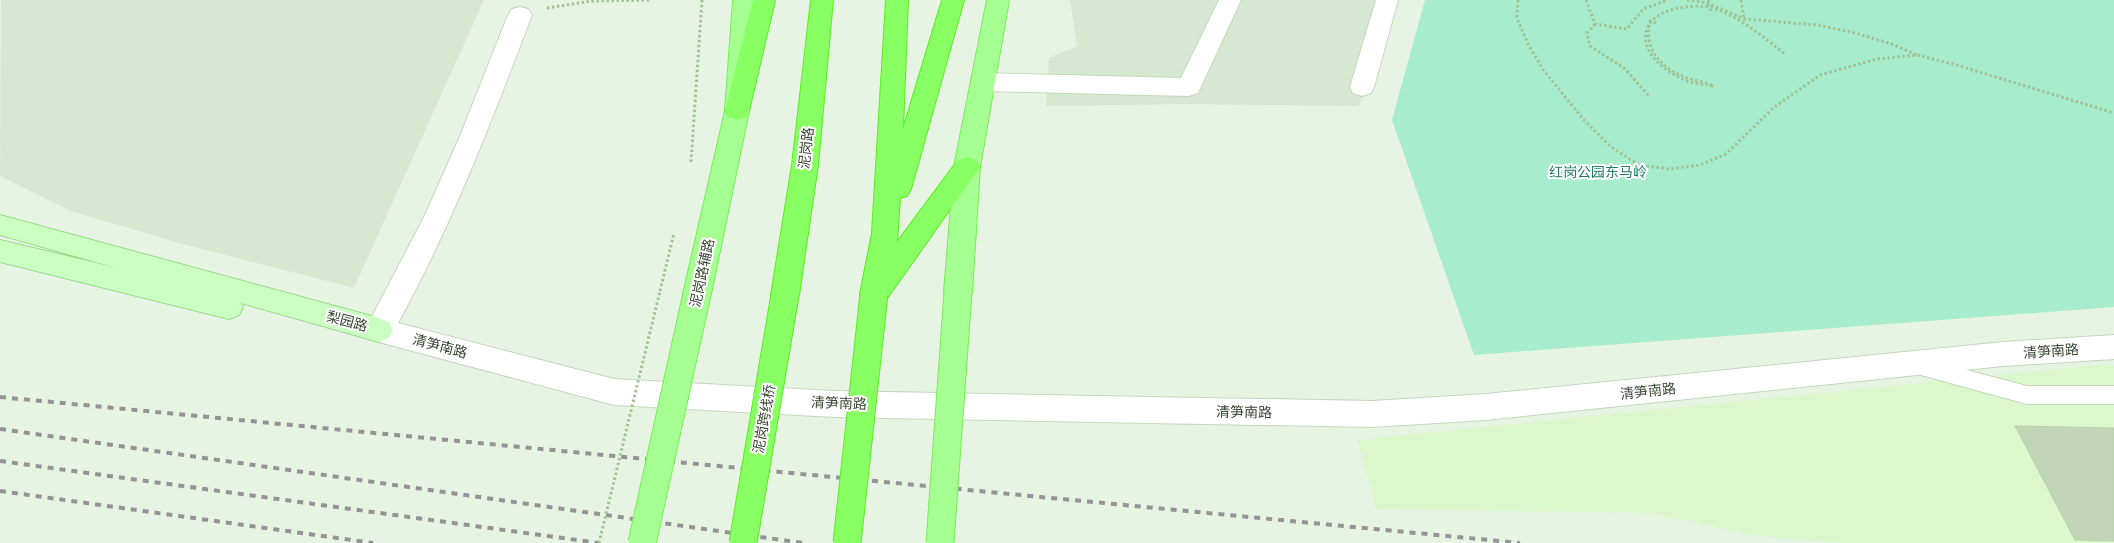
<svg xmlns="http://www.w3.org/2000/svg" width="2114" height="543" font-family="Figtree,'Noto Sans SC',sans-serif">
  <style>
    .residential { fill: #d6e8d1 }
    .commercial { fill: #daf8cc }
    .green { fill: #a7eccd }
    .building { fill: #c1d6b8; stroke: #b6d2aa }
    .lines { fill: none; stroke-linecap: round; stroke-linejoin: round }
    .lane-casing { stroke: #c3d8bc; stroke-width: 2 }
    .street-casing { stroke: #c3d8bc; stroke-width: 2 }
    .secondary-casing { stroke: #9bd88e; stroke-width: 2 }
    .primary-casing { stroke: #75ef56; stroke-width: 2 }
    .highway-casing { stroke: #5bed24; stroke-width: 2 }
    .path { stroke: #a1c395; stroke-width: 3; stroke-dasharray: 2.5 2.5; stroke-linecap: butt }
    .lane { fill: #fff; fill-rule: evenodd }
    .street { fill: #fff; fill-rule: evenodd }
    .secondary { fill: #cbffc2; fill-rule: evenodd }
    .primary { fill: #a6ff91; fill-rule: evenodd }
    .highway { fill: #88ff63; fill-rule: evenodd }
    .rail { stroke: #949494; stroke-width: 4; stroke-dasharray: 6 6; stroke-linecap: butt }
    .primary-bridge-casing { stroke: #75ef56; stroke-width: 29; stroke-linecap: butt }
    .highway-bridge-casing { stroke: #5bed24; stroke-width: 29; stroke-linecap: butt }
    .path-bridge { stroke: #a1c395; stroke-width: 3; stroke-dasharray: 2.5 2.5; stroke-linecap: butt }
    .primary-bridge { stroke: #a6ff91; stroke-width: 27 }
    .highway-bridge { stroke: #88ff63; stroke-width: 27 }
    .labels { text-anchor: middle; stroke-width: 4; stroke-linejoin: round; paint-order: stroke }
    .street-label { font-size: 14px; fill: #394633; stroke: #fff }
    .park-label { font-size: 14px; fill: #217d63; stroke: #fff }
  </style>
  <rect width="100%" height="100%" fill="#e7f4e3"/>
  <path class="residential" d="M1,0H484L354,288L179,243L71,211L0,176Z
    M1070,0H1393L1359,106L1189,104L1046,106L1049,58L1077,46Z"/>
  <path class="commercial" d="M2098,365L2114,366V543H1844L1766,537L1648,513L1376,509L1357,440Z"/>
  <path class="green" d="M1425,0H2114V307L1474,355L1392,120Z"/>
  <path class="building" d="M2015,426L2114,428V541L2075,540Z"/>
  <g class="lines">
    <g class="lane-casing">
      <path id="lane" d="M1917,357L2027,386H2114V404H2027L1910,372L1907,366L1910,360Z"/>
    </g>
    <g class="street-casing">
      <path id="street" d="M1219,0H1241L1198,93L1189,96L983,91L974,88L971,82L974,76L983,73L1181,78Z
        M1376,0H1398L1374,87L1371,93L1362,96L1353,93L1350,87Z
        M520,7L528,9L532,15C492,120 452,225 398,323L614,379L834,391L1372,401L1486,394L2003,342L2114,335V359L2003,366L1486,420L1372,427L834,417L614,405L379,342L369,338L365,330L425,215L460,136L508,15L512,9Z"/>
    </g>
    <g class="secondary-casing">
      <path id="secondary" d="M0,215L379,318L389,322L393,330L389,338L379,342L241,303L243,307L239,315L229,319L0,262V240L117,268L0,235Z"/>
    </g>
    <g class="primary-casing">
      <path id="primary" d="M733,0H755L749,111L711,294L707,302L697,305L687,302L683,294L725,111Z
        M987,0H1009L980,167L972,292L968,300L958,303L948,300L944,292L954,167Z"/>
    </g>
    <g class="highway-casing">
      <path id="highway" d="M753,0H775L749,111L746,117L737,120L728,117L725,111Z
        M811,0H833L818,165L799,295L795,303L785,306L775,303L771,295L792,165Z
        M886,0H908L903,129L942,0H964L911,189L907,196L900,198L897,242L958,160L967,157L976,160L980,167L888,297C880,304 875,306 864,302L860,294L872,233Z"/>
    </g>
    <path class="path" d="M1518,0L1517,18L1528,44L1544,71L1584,120L1611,147L1639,165L1669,169L1700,165L1726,154L1773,108L1820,75L1877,59L1917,55L1953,64L2114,113
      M1586,0L1595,24L1627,29L1643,9L1668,0
      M1687,0L1707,3L1745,19L1818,25L1855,33L1892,44L1917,55
      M1709,0L1707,3L1712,13
      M1741,0L1744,19
      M547,8L592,1L651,0
      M1656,23L1650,21C1643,49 1661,68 1687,78C1695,81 1705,81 1713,86
      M1595,24L1587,33L1590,46L1624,68L1649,96
      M691,162L702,0
      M660,291L674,233"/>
    <use href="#lane" class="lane"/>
    <use href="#street" class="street"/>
    <use href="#secondary" class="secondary"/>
    <use href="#primary" class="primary"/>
    <use href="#highway" class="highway"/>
    <path class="rail" d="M0,397L1520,543
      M0,429L803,543
      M0,461L599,543
      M0,491L373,543"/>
    <g class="primary-bridge-casing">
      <path id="primary-bridge" d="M642,543L697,294
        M940,543L958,292"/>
    </g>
    <g class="highway-bridge-casing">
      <path id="highway-bridge" d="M743,543L785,295
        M847,543L874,294"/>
    </g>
    <path class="path-bridge" d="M1713,86C1704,84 1695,84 1687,81C1621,52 1637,0 1710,7C1739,16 1762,36 1785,54
      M599,543L660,291"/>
    <use href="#primary-bridge" class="primary-bridge"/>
    <use href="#highway-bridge" class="highway-bridge"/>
  </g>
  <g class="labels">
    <g class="street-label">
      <text transform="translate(806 148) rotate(-83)" y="5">泥岗路</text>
      <text transform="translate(702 273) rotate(-78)" y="5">泥岗路辅路</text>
      <text transform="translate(347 321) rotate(15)" y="5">梨园路</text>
      <text transform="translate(440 346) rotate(15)" y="5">清笋南路</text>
      <text transform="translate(2051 351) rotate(-4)" y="5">清笋南路</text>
      <text transform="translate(1648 391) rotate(-6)" y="5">清笋南路</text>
      <text transform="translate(839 403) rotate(2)" y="5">清笋南路</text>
      <text transform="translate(1244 412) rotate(1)" y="5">清笋南路</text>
      <text transform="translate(764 419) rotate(-80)" y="5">泥岗跨线桥</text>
    </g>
    <g class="park-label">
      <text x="1598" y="177">红岗公园东马岭</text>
    </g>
  </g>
</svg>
